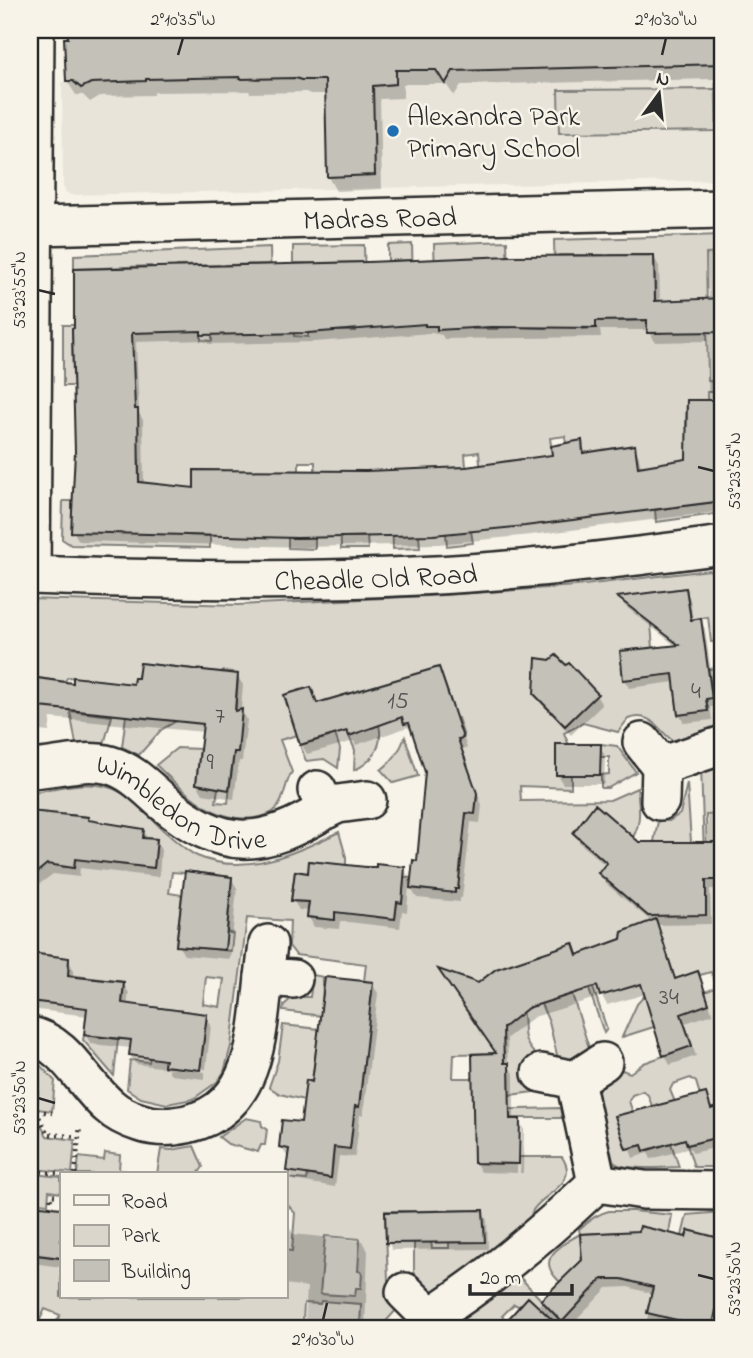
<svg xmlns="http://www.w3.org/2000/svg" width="753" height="1358" font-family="'Indie Flower',sans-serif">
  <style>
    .built { fill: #e8e4da }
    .green { fill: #dad6cc; stroke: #82807c; stroke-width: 2; fill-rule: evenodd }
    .shadow { fill: #0003; fill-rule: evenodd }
    .building { fill: #c4c1b9; stroke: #2b2b2b; stroke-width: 2 }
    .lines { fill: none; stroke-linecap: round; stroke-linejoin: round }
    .minor-casing { stroke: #2b2b2b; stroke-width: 42 }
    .path { stroke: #2b2b2b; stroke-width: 4.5; stroke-dasharray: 2 5; stroke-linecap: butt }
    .minor { stroke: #f7f3e8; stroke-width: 37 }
    .ticks { fill: none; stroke: #2b2b2b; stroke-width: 2.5 }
    .poi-dot { fill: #1f6fb2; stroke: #f7f3e8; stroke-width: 2.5 }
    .labels { text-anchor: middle; stroke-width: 5; stroke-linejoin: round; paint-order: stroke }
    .number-label { font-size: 24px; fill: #51504e }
    .poi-label { font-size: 28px; fill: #2b2b2b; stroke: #f7f3e8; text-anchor: start }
    .street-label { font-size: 28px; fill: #2b2b2b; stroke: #f7f3e8 }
    .neatline { fill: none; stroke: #2b2b2b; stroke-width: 2.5 }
    .ticks-label { font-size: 18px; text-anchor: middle; fill: #2b2b2b }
  </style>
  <rect width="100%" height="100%" fill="#f7f3e8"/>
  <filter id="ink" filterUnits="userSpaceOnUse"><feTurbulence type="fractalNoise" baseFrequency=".0143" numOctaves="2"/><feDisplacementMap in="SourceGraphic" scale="14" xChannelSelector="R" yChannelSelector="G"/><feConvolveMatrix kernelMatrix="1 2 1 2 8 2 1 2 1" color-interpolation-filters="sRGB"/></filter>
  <g filter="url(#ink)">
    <path class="built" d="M64,30H723V180L71,195L66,192L63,187L62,82L66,81Z"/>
    <path class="green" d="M717,89V131L559,133L558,90Z
      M723,235V253L706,254L707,314H723V321L707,322L708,381L723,382V392H707V400H687L686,427L707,437L723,438V463L705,465L674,507L723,501V513L656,522L655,510L669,508L666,485L645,466L585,473L582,441L566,443L565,436L550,438L555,475L532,458L501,462L503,480L482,484L479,452L465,454L466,467L450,468L471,531L473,543L447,546L444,510L396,535H419L420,548L393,549L392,513L343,491L344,537H367L368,549H341L340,513L315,472V462H299V492L291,538L315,537V549L288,548V513L227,471L194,470V488H187L186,535L210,536V548L71,545L62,539L63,501H72V532L139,493V460H119L138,440V409H119L117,386H63V325H98L153,294L151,266L74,269V255L270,247L271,287L294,329V336L308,337V309H315V263H293V246L364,245L365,285L409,260L388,261V245L412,244L413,283L425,307V326H437V330L434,244L507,241L508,280L521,327L546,328L555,278L554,240ZM559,255H603L604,301L595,302L596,328L582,329V320L560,302ZM610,255H654L655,301L661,333H647V320L620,321V303H611ZM505,257L498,304V329H473V304L464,305L462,258ZM362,262L363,308L355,309L356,331H330L322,309L321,263ZM268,264L269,311H227L225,265ZM219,265L220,311L212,312V341L201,340V331H179L177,266ZM121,327V379H73L72,329Z
      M709,570L717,574L720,579L723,641L711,642L708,617L691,620L686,588L638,595L634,600L635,611L640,615L650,613L653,648L621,651L623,680L673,673L678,715L707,711L706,699L712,697L710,680L704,681L703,670L723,667V726C714,731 705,740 695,743C661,754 663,707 628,719L618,732L583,723L564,733L570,748H556V764L571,765V788L520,786L521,801L610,800L637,788C639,805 642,822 633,837L596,805L573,833L607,863L598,873L622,894L651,857L658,821H669L680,814L687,783L691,842L656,843L658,903L678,904V883L688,882L689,915H706L701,766L723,757V814L706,815L707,857H711V880H723V1105L711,1109L706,1094L700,1095L696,1082L690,1078L673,1084L670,1090L675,1102L658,1107L657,1104L652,1106L648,1095L643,1091L632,1095L629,1101L633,1113L616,1118L626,1149L642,1145L645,1151L660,1146L658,1140L669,1137L679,1167C665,1167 626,1171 615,1163C606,1155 605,1136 602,1125H597C590,1085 595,1094 622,1070L630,1073L644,1063L692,1046L682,1018L622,1037L637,1004L647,993L642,978L672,969L662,939L639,944L636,933L630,929L622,932L621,939L602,946L603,964L590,968L596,984L592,985L607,1029L604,1033L573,943L528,959L543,1003L572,994L589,1048L580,1058L558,1059L549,1022L541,1004L516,968L503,978L496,969L473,987L468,979L461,977L454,983V991L483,1035L520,1007C529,1022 516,1035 535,1054L525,1063L523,1075L532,1087L542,1091L509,1095V1064L504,1063V1053L454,1054L453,1078H473L474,1110L560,1108L562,1118H474V1163L518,1164L519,1157H562C581,1185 540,1194 532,1212C530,1216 531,1219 532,1223L494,1248L454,1284L446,1289L434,1291L421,1283L414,1272V1211H385L389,1302L397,1309L380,1328H360L361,1304L321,1301L320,1304L304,1303L303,1321L319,1322L318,1328H62L55,1325L60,1315L45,1309L36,1328H30V1254L61,1258V1297H285V1250L292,1251L295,1213L285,1202V1178L307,1180L308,1174L331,1178L334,1147L350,1148L352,1129L336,1126L338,1104L359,1106L367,1035L343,1032L344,1020L368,1022L373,983L364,981L366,964L296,955L289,946L290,921L247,918L231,1046L224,1072L217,1082L193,1099L167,1104L141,1098L127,1089L130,1060L149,1062L150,1056L165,1057L164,1066L200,1070L207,1014L136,1005L133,1025L120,1024L124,982L68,975L69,958L30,953V871L38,872L43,867L45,852H48L51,817L42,816V813L30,811V793C57,788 87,779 114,789C133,797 148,816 163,830C174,839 185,850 197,856C245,877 296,853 339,832L346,857V870L366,872L364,898L378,901L377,917L395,919L397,902H402L404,877L411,878L410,888L455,892L459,853L430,849V845L452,847L454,829L464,830L466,813H475L477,796L440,791L441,784L438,778L468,768L463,753L455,754L450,742L464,737L458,718L445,722L440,712L453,708L439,667L324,701L340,749L338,768L324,759L306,761L300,745L329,737L311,687L285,695L297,735L280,740L292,772C284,784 285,802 274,811C268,816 261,817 254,818C213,823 183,790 156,765L177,748L200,749L196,784L218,788L216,802L228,803L234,751L238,752L239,739L224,737L225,731L239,732L241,718L235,717L238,678L232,672L222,671L217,676L216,687L193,685L190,713L161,730L139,755L122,747L130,684L68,677L64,682L30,677V599L238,605L428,596L576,586ZM556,655L566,665L569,663L597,694L565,726L534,694L546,684L535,673L536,665L543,659L550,660ZM140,663L192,669L187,713L169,711L168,717L156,716V719L143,718V714L130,713L134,678H138ZM70,815L88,817V821L97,822V826L110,828L108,857L76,853L74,868L59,866L60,852L55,850L59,819L69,820ZM114,825L143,829V838L157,839L154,868L110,863ZM310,861L340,865L334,920L307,917L309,902L291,901L295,872L308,873ZM185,871L232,877L227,932L233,934L231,951L176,945L182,895L169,893L172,872L185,873ZM698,971L700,975L711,972L717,987L705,992L709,1004L669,1017L659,985ZM206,977L224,979L220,1007L203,1004ZM420,1211L482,1210L484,1241L449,1242V1248H432L431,1242H420ZM325,1236L360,1239L358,1271L362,1272L361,1288H356L355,1296L320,1294Z
      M70,711L112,716L104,744H76Z
      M379,725C384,745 372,763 354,770L355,750L349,736Z
      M405,737L418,776L393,783L381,770C393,761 400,751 405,737Z
      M601,744L617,746L636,772L608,788H601V775L609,774V757H600Z
      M313,975L323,977L322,1016L283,1011L284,1005L293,997H310Z
      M283,1025L319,1029L312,1081H307L304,1100L280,1094L269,1087L278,1061Z
      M84,1035L118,1039L114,1076L83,1040Z
      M30,1061L39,1064L55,1081L52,1111L30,1108V1096H33L37,1065L30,1063Z
      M31,1113L35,1114L47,1136L75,1140L72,1173L34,1169L35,1153L30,1152Z
      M246,1118L261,1121L262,1126L267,1129L265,1145H261L258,1152L228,1144L219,1137Z
      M718,1129L723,1145V1167H694L687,1145L713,1138Z
      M194,1146L203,1167L198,1174H157L161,1149L171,1150Z
      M105,1153L120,1155L119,1170L151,1174H77L79,1157L104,1160Z
      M33,1174L61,1177V1193L49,1191L48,1204L30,1202Z
      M609,1211H633L672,1215L669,1233L640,1227L629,1267L654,1283L647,1313L670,1286L687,1215L723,1212V1239L688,1230L679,1264L714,1292L721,1288L723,1279V1318L690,1303L678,1328H547L553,1322L514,1304L502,1316L506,1320L500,1325L502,1328H457L462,1318L515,1272L561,1321L581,1301C547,1271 531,1261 580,1234L579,1229C589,1221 596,1214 609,1211ZM622,1232L625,1262L602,1263V1279L583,1280L580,1234Z"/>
    <path class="shadow" d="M66,30H723V152L716,140L714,79L461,85L454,96L446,84H403V98L380,99L382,189L336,191L328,177L327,94H310L306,92L250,93L249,91L154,92V95L100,96L90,102L83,95H76L67,81Z
      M707,255H723V511L531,535L439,544L303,547L79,541L73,531L77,453L74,330L653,256L659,266L660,303L709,300ZM600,330H649L655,342L709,341L708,402L687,460L641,468L639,457L634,447L587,455L581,442L554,457L466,469L366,473L196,490L144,485L143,420L139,413L136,342L206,340L208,344L315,342L431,333L442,335L444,339L601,337Z
      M685,590L690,599L693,621L700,620L705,629L716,707H710L712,720L684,723L679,714L675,682L629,688L624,679L677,647L625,606L620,599Z
      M438,669L444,679L467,748L462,749L482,805L480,823L471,822L462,898H460V902L417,898L409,884L407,912L402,911L400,928L340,921L339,929L314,927L309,917V911L299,910L293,900L310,875L366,869H404L412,883L419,862L427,772L414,733H412L408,727L356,745L354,741L307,754L302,745L286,696L310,689L318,705Z
      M237,676L243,685L241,709L247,720L242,761H239L234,799L203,794L197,784L204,732L51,718L49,732L30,730V679L74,685L135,686Z
      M536,693L596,695L602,705L571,735L542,704Z
      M600,746L605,756L604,784H563L557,775Z
      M30,813L87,818L90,822L143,830L148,840L156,841L161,850L159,877L80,868L79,877L53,874L30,891Z
      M708,816H723V889H710L711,924L658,925L676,980L697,973L713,1014L685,1023L696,1056L670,1065L665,1055L646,994L607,1005L602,996L534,1017L507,1038L508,1066L514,1074V1120H519L524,1130L523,1173L481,1172L475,1162L498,1055L479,985L572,945L579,956L622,940L652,922L605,883L600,873L606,866L580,843L575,833L639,844H708ZM518,1128H522L520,1173H517Z
      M231,878L237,888L230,959L184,955L178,945Z
      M30,954L68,959L73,969V978L123,984L129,993L127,1006L206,1016L211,1025L206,1069L167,1064V1068L205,1072V1079L171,1075L167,1068L136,1064L130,1055L131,1048L91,1044L85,1034L88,1016L30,1009Z
      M372,984L378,993L363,1115H360L355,1157L339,1156L335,1187L293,1180L288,1170L289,1157L287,1156L281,1147L303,1124L314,1084Z
      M30,1065L36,1066L41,1076L38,1106L34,1105L30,1144Z
      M705,1095L712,1111L723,1108V1146L693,1153L690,1148L651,1159L648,1153L633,1158L618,1117Z
      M31,1206L61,1210V1267L32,1263L30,1259Z
      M482,1212L487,1220L488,1249L392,1250L388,1242Z
      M285,1226L289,1227L293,1234L363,1241L368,1251L365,1328H309L305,1321L307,1287L285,1284Z
      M689,1232L723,1240V1320L721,1328H645L653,1294L628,1287L607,1288L569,1328H503L502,1326L528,1300L537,1307L584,1261L687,1239Z
      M41,1321L58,1328H38Z"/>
    <path class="building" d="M68,30H723V64L453,71L445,84L436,70H396V84L373,86L375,175L327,177L325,80H301L296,78L240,79V77L146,79V81L91,83L81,88L73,81H66L64,38H68Z
      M654,255L655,301L723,298V332L647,333V320L596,321V328L491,327L437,330V326H425V324L308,333L201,335V331L132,333L135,409H138L139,482L194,488V470L366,471L466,467L552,455L551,446L582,440L583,453L635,445L638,467L686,459L687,400H723V501L525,526L433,535L297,538L71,532L75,452L72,329L74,328V269L368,262L510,256Z
      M686,588L691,620L701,618L712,698L706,699L708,711L678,715L673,674L623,680L620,651L679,645L617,597Z
      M556,655L566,665L569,663L598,694L565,726L534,694L536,658L550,660Z
      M140,663L238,674L235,711L242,709L238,752H234L229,790L196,784L203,724L30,706V677L73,683V677L133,684L134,678H138Z
      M439,667L463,738L458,739L477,793L475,814L466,813L458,889H455V893L410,888L413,860L417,861L425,772L409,723L404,724L402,717L349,736L347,731L300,745L284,695L311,687L317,703Z
      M556,744H601L600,775H556Z
      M595,804L639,842H723V880H706V915L648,916L598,873L607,863L573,833Z
      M30,811L88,817V820L144,829L143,838L157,839L154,868L75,859L74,868L47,864L30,878Z
      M309,861L366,867H376V864L405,867L402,903L397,902L395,919L335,912V920L307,917L309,902L291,901L295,871L308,873Z
      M185,871L232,877L225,950L176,946Z
      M656,919L675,979L698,971L709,1004L681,1014L692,1046L663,1056L641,984L600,996L597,986L528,1008L503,1028L504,1063H509L510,1119H520L519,1164L474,1163L472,1054L496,1053L438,969L478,983L496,969L573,943L577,955L621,939L622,932Z
      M30,953L69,958L68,976L124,982L122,1003L207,1014L200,1070L164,1066L165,1060L129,1055L131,1040L84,1035L87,1008L30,1001Z
      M325,977L373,982L359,1107L355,1106L350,1149L334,1147L331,1178L286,1171L289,1149L279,1147L282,1120L301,1122L306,1080L312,1082Z
      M706,1093L711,1109L723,1105V1136L687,1145L685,1139L644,1151L642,1145L626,1149L615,1116Z
      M30,1205L61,1208V1258L30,1254Z
      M483,1210L485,1242L386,1243L385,1212Z
      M640,1226L686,1237L688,1230L723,1239V1279L712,1328H678L681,1321L647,1313L653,1287L622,1279H602L562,1322L541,1300L582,1260L580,1234L639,1231Z
      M528,1297L561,1328H500Z"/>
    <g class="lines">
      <g class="minor-casing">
        <g id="minor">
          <path id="s1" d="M35,226L723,209"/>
          <path id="s2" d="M30,575C185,581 342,583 496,571C572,565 648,555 723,545"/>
          <path d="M31,576L35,30"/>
          <path d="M642,742L661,766L723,745"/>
          <path id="s3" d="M30,769C56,768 84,758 110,765C131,771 146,787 162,801C223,852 261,849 327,809"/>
          <path d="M317,790L327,809L338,804L367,800"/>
          <path d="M660,801L661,766"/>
          <path d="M268,944L264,977L293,979"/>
          <path d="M30,1036C65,1042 83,1084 109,1106C124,1120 153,1129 174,1126C255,1117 257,1041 264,977"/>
          <path d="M541,1073L575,1080L597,1183"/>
          <path d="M575,1080L603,1062"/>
          <path d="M405,1292L430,1317L433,1328"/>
          <path d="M430,1317C490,1279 545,1232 597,1183L644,1190L723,1191"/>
        </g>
      </g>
      <path class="path" d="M30,1110L52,1113
        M36,1111L48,1134L78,1137
        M30,1155H32L31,1171L61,1174
        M75,1174L80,1126
        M30,1179L31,1171
        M50,1207L51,1195L61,1196"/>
      <use href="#minor" class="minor"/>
    </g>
  </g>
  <path class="ticks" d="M178,55L183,38M662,55L666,38M38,290L55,294M698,467L714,471M38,1098L55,1103M698,1275L714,1279M323,1320L327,1303"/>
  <circle class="poi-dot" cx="393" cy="131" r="7"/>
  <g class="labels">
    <g class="number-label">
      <text x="696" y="698">4</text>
      <text x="398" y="708">15</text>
      <text x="220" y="723">7</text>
      <text x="210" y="769">9</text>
      <text x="669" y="1004">34</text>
    </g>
    <g class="poi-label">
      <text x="407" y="125">Alexandra Park<tspan x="407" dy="32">Primary School</tspan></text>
    </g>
    <g class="street-label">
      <text dy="10" stroke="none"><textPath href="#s1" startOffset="345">Madras Road</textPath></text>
      <text dy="10" stroke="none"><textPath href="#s2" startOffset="346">Cheadle Old Road</textPath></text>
      <text dy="10" stroke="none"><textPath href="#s3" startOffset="163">Wimbledon Drive</textPath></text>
    </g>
  </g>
  <rect width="753" height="1358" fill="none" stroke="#f7f3e8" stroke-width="77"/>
  <rect x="60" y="1172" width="228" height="126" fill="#f7f3e8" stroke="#a5a39c" stroke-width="2"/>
  <rect x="74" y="1195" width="35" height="10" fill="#f7f3e8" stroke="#a5a39c" stroke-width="2"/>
  <text x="122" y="1208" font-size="21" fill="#2b2b2b">Road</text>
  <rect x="74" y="1225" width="35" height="21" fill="#dad6cc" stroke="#a5a39c" stroke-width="2"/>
  <text x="122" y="1242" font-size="21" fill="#2b2b2b">Park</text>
  <rect x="74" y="1260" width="35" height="21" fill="#c4c1b9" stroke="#a5a39c" stroke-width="2"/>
  <text x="122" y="1278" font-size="21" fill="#2b2b2b">Building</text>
  <g transform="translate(659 94) rotate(15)" stroke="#f7f3e8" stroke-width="5" paint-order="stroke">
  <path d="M0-5L12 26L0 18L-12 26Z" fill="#2b2b2b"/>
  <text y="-10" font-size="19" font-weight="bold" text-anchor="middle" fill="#2b2b2b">N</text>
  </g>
  <path d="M470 1284v10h102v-10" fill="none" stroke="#2b2b2b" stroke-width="3.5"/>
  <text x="480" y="1284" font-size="21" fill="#2b2b2b" stroke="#f7f3e8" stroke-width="5" paint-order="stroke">20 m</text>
  <rect x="38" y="38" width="676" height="1282" class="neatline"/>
  <g class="ticks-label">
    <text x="183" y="25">2°10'35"W</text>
    <text x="666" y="25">2°10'30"W</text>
    <text transform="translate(19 290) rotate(-90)" y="6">53°23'55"N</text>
    <text transform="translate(734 471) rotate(-90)" y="6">53°23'55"N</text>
    <text transform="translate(19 1098) rotate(-90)" y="6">53°23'50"N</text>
    <text transform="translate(734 1279) rotate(-90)" y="6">53°23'50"N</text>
    <text x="323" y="1345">2°10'30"W</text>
  </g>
</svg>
